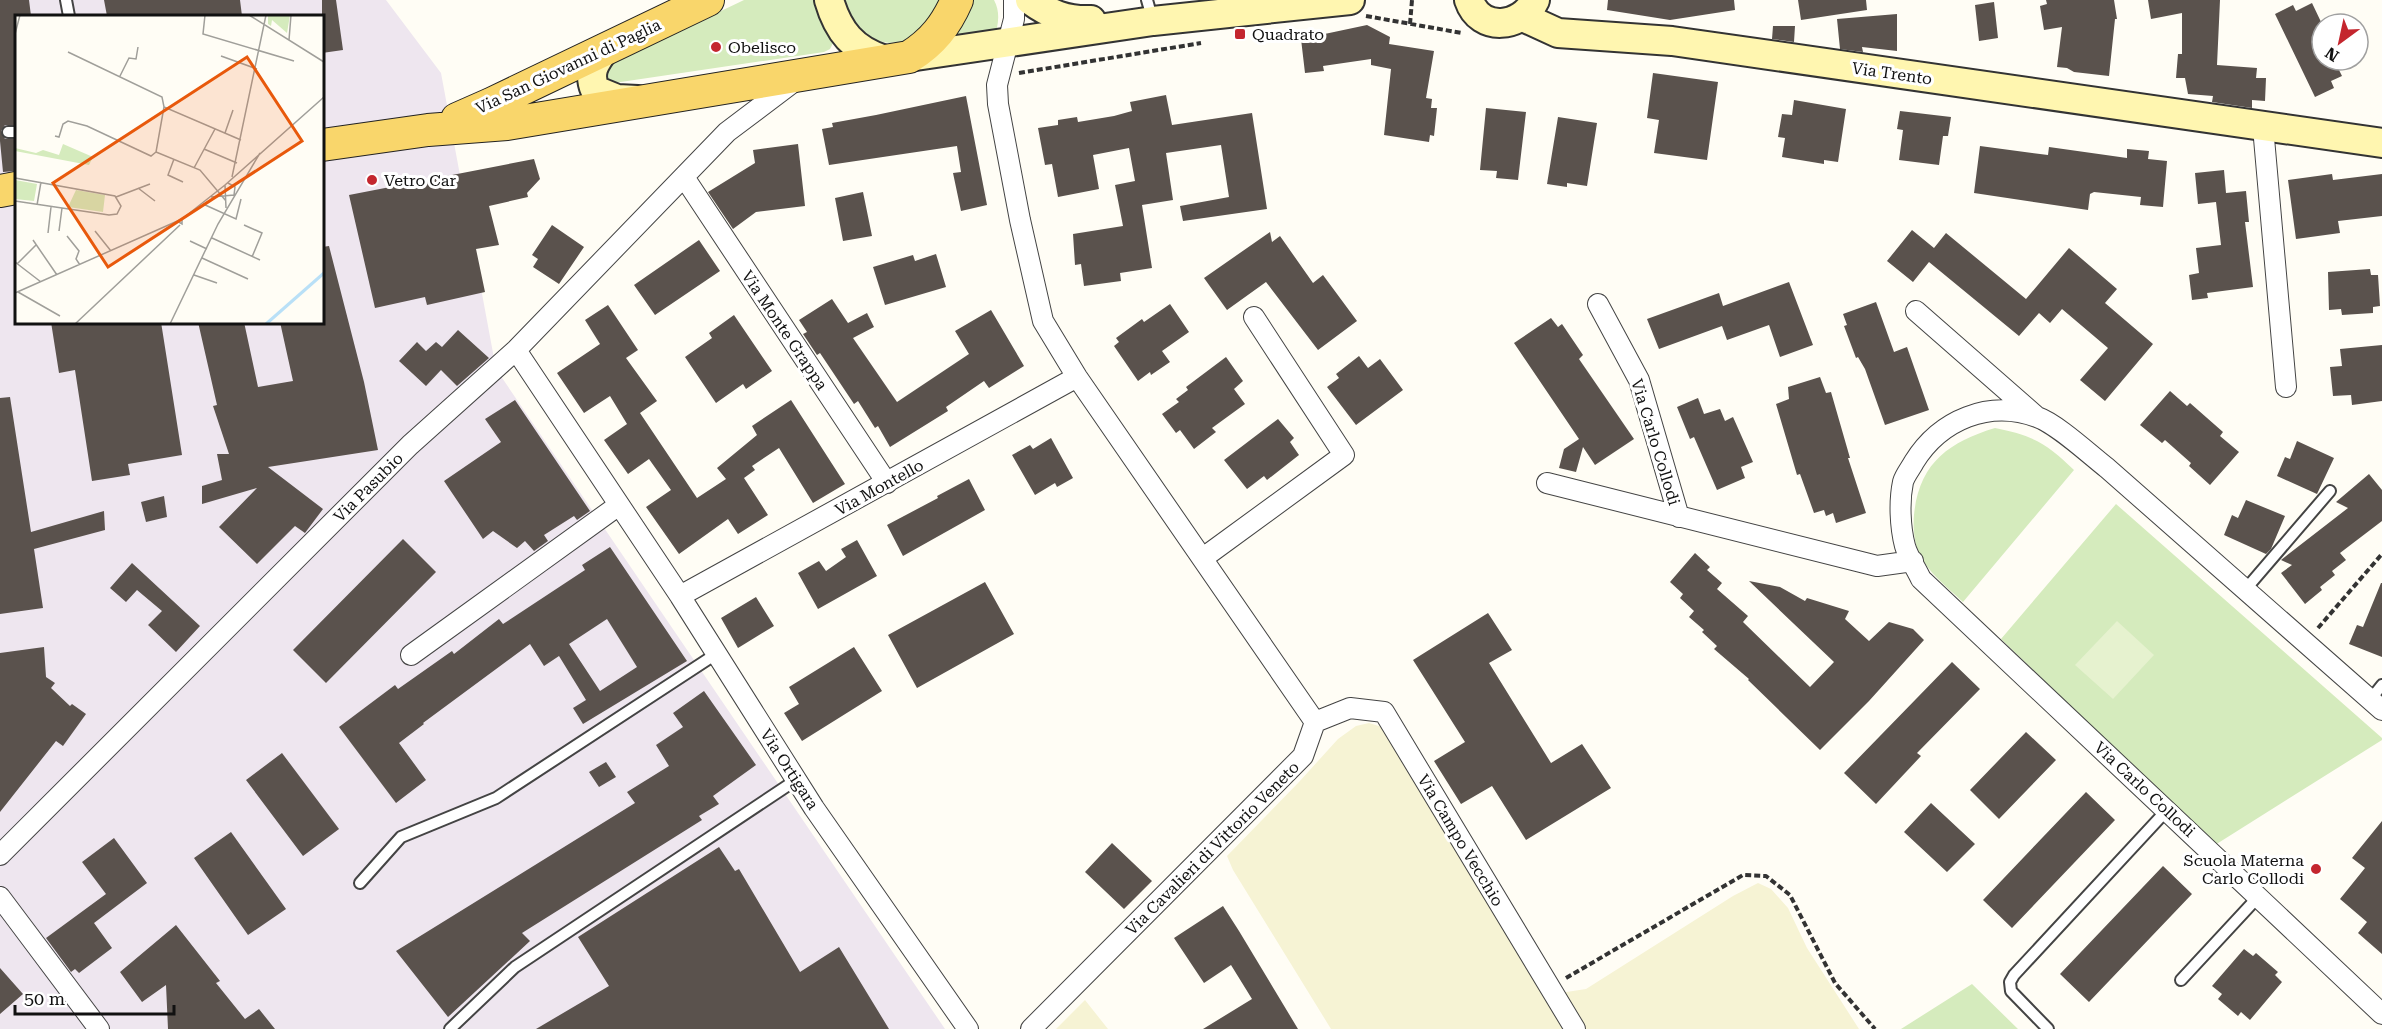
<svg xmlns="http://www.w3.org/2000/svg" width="2382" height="1029" font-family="'Roboto Serif',serif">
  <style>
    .industrial { fill: #eee6ef; fill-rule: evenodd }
    .farmland { fill: #f6f3d4 }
    .green { fill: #d5ebbd }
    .pitch { fill: #e6f2cf }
    .building { fill: #5a524d; fill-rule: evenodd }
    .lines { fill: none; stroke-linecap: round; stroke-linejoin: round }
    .lane-casing { stroke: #444; stroke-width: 14 }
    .street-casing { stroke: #444; stroke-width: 22 }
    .secondary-casing { stroke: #333; stroke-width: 32 }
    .primary-casing { stroke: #222; stroke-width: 34 }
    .path { stroke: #333; stroke-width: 4; stroke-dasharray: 6 3; stroke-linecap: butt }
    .lane { stroke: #fff; stroke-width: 10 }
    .street { stroke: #fff; stroke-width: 20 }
    .secondary { stroke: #fff6b0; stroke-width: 28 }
    .primary { stroke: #f9d66b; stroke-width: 32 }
    .poi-dot { fill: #c4262e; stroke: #fff; stroke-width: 2 }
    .labels { text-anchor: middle; stroke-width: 6; stroke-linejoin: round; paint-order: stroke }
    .poi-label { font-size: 16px; fill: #111; stroke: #fff; text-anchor: start }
    .street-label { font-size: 16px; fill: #111; stroke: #fff }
    .inset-river { fill: none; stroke: #b9e0f7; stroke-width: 3 }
    .inset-road { fill: none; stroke: #a09f9a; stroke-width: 1.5 }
    .view { fill: #e8590c; fill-opacity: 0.15; stroke: #e8590c; stroke-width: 3 }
    .inset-edge { fill: none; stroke: #111; stroke-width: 3 }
  </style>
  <rect width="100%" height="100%" fill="#fffdf5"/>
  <path class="industrial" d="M0,0H386L441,73L496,369L945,1029H0ZM16,16H322V322H16Z"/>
  <path class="farmland" d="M1369,723L1385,728L1428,805L1568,1029H1331L1233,870L1227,856L1299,782L1338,739L1356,726Z
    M1758,883L1771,889L1788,908L1807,948L1859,1029H1583L1560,993L1586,989L1733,896Z
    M1085,1000L1108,1029H1056Z"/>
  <path class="green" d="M744,0H819L833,43L830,49L824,52L614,83L605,78L606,66Z
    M840,0H944L935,22L906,41L889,43L873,40L859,32Z
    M969,0H994C1001,13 998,26 994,39L939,49Z
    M1995,428C2032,435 2048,444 2074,470L1963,602C1947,587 1927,572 1918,551C1914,541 1913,525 1914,515C1919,463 1949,442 1995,428Z
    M2116,504L2382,738V740L2215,845L2001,639Z
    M1972,984L2018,1029H1901Z"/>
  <path class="pitch" d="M2117,621L2154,655L2113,699L2075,665Z"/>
  <path class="building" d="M0,0H29L31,16H16V125H5L1,131L5,139H16V171L3,172L0,141Z
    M104,0H240L242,16H107Z
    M322,0H336L343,50L322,53Z
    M1608,0H1734L1735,10L1670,20L1607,10Z
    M1798,0H1866L1867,10L1801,20Z
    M2046,0H2114L2117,19H2115L2109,76L2074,72L2067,68L2057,67L2062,27L2044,30L2040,6L2047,4Z
    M2148,0H2220L2217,65L2257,68L2256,78H2266L2265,101L2252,100V108L2212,102L2213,96L2188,94L2185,78H2176L2178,54H2182V13L2151,19Z
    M1994,2L1998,38L1979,41L1975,5Z
    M2312,3L2322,24V60H2334L2342,76L2331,81L2334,88L2315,97L2275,14L2293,5L2296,11Z
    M1897,14V51L1862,47L1863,52L1840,49L1837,19Z
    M1367,25L1390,37L1389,44L1434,51L1426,98L1432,99L1431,108H1437L1434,136L1430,135L1429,142L1384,135L1391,69L1371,65V59L1323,66L1324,71L1305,73L1301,39Z
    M1773,26H1795L1794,42L1772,39Z
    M1653,73L1718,82L1707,160L1654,153L1659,120L1647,118Z
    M1166,95L1172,125L1252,113L1267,209L1183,221L1180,206L1229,197L1221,145L1166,153L1173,200L1142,205L1152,268L1120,273L1121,281L1084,286L1081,264L1075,265L1073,234L1123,226L1115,185L1135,181L1129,148L1093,155L1099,189L1058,197L1052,164L1045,165L1038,128L1058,125V120L1077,117L1078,122L1114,116L1132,111L1130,102Z
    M966,96L987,205L961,211L953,173L961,172L957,146L829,165L822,129L833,127L832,123L876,115Z
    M1794,100L1846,109L1838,162L1824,160V164L1782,157L1785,138L1778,137L1782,114L1792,115Z
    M1486,108L1526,112L1518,180L1496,178L1497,171L1480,170Z
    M1900,111L1951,117L1948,136H1943L1939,165L1899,160L1903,130L1897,129Z
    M1558,117L1597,123L1587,186L1567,183V187L1547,184Z
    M798,144L805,206L756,212L733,229L708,192L755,163L753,150Z
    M1980,146L2048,155L2049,147L2127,158V149L2149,151L2148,159L2167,161L2163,207L2140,205L2141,197L2094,192L2090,194L2088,210L1974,193Z
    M534,159L540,179L527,193L528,197L489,206L499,245L476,249L485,292L427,305L425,297L375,308L349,195Z
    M2224,170L2226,193L2246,191L2249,222H2245L2253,287L2207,293L2208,298L2192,300L2189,275L2199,273L2196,248L2221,245L2216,202L2198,204L2195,173Z
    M2332,174L2333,180L2382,174V216L2338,221L2340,233L2296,239L2288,180Z
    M863,192L872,236L843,241L835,198Z
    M552,225L584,247L559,284L533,267L538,259L532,255Z
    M1912,230L1934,248L1946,233L2026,299L2069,248L2117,289L2105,303L2153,344L2105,401L2080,380L2108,348L2062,309L2050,323L2039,313L2019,336L1929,262L1913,282L1887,261Z
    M1270,232L1272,242L1280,236L1313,283L1323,275L1357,321L1318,350L1266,282L1227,310L1204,278Z
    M699,240L720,271L655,315L634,285Z
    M329,246L364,382L378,450L268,467L323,509L305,533L295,526L257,564L219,527L257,488L202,504V486L222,480L217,454H229L213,406L217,405L198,322H244L258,387L293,381L280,322H322V247Z
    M936,254L946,287L885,305L873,267L913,255L915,261Z
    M2370,269L2371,275H2378L2380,306L2373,307V313L2342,315L2341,309L2329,310L2328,272Z
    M1789,282L1813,345L1780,357L1769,325L1727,340L1722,326L1659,349L1647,319L1719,293L1723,306Z
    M832,299L848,323L867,313L874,327L853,338L897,402L969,354L955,331L991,310L1024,366L989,388L984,381L946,407L948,411L890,447L878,426L875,428L858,401L854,404L820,353L817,355L803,334L807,332L799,320Z
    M1876,302L1894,352L1907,347L1929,410L1885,425L1865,369L1858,357L1856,358L1844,326L1847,325L1843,314Z
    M1170,304L1189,332L1162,351L1170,362L1151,375L1150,372L1138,381L1114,346L1119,342L1116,338L1142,319L1144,322Z
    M608,305L638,350L626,358L657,401L640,413L697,498L726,479L717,468L757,435L752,426L791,400L845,484L813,503L779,448L752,466L755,470L744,478L768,515L738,534L728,519L679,554L646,507L671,490L649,459L628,474L604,440L627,424L610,396L584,413L557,373L600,344L585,320Z
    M734,315L772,371L746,389L743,384L716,403L685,357L712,338L709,333Z
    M1551,318L1558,327L1562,324L1583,355L1579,359L1634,439L1595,465L1583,447L1576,472L1559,468L1564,449L1579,439L1514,343Z
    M51,322H161L182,455L128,464L130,475L92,481L75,370L59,373Z
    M458,330L489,358L457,386L441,370L426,386L399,361L417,342L426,351L436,342L442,347Z
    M2382,345V401L2352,405L2351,395L2333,396L2330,367L2342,366L2340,349Z
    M1359,356L1368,368L1380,359L1403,390L1356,425L1327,387L1339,378L1336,374Z
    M1226,357L1243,381L1234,389L1245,404L1212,428L1216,432L1194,449L1180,430L1176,433L1162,414L1179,402L1176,399L1188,390L1186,387Z
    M1820,377L1826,393L1831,392L1850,458H1848L1866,513L1836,523L1833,513L1826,516L1824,510L1814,513L1800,474L1797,475L1776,404L1789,399L1788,387Z
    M2170,391L2187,406L2190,403L2223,432L2220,436L2239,452L2210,485L2189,466L2191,463L2165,440L2162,443L2140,425Z
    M10,397L31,532L104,511L105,530L34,549L43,608L0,614V398Z
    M1698,398L1704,414L1720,409L1725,421L1733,417L1753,462L1741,467L1745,478L1717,490L1694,437L1690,439L1677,407Z
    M515,400L590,511L577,520L574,516L544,535L548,541L534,551L525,541L517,548L493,531L483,539L444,481L501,442L485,419Z
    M1278,419L1294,438L1290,442L1299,455L1267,480L1264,476L1247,489L1224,460Z
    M1051,438L1073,478L1057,487L1055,483L1035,495L1012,455L1030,445L1033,449Z
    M2297,441L2334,458L2317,494L2277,476L2285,457L2290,459Z
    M2369,474L2382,490V521L2340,553L2346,560L2332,571L2335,575L2320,587L2322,590L2305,604L2281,573L2292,565L2281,560L2348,508L2336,502Z
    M969,479L985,510L903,556L887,525L938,498L937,496Z
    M164,496L167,517L146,522L141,502Z
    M2246,500L2285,516L2271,549L2266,554L2224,535L2232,515L2238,518Z
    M403,539L436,572L326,683L293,650Z
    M857,540L877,576L818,609L798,573L819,561L826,571L846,557L841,549Z
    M610,547L687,661L583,724L573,708L586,700L559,656L544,666L530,644L423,723L424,724L399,743L426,780L396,803L339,727L395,685L398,689L452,651L454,654L499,619L503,624L585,570L582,565ZM607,619L637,667L600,691L569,644Z
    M1695,553L1710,567L1707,570L1722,583L1717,589L1748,616L1743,622L1810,687L1834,662L1749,581L1780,587L1805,601L1807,598L1849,611L1845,619L1869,641L1889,622L1913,629L1924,640L1869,701L1820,750L1748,680L1749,679L1714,649L1717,646L1702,632L1704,630L1689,617L1694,611L1680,598L1683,594L1670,582Z
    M132,563L200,626L176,652L148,625L162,611L137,590L126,602L110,588Z
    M985,582L1014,634L917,688L888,635Z
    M2381,583H2382V657L2349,644L2357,625L2363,627Z
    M756,597L774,626L738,648L721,618Z
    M1488,613L1512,650L1489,663L1551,763L1582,744L1611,788L1526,840L1492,786L1461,804L1434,761L1465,742L1413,660Z
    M44,647L46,677L55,683L51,688L70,706L72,704L86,714L63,746L56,741L0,812V653Z
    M854,647L882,691L802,741L784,713L799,704L789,687Z
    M1952,662L1980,689L1917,753L1921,756L1876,804L1844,773Z
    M704,691L756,765L713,796L719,804L699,816L702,820L522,933L530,941L448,1017L396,951L635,803L627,792L669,766L656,745L683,727L673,713Z
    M2026,732L2056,760L1999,819L1970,790Z
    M282,753L339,829L303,856L246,780Z
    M606,762L616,777L599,787L589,772Z
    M2086,792L2115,820L2012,928L1983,900Z
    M1931,803L1975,844L1947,872L1904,832Z
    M2382,821V954L2358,933L2367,922L2340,899L2365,868L2352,858Z
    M231,832L286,909L248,935L194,858Z
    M114,838L147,883L94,923L112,948L79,973L75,969L71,972L46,938L106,894L82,862Z
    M1112,843L1152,881L1124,909L1085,872Z
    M719,847L735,871L739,869L800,972L839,947L889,1029H536L609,986L578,937Z
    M2163,866L2192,894L2089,1002L2060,974Z
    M1223,906L1239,931L1298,1029H1203L1252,999L1231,965L1204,983L1174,938Z
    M176,925L220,981L216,983L245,1019L259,1009L275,1029H168L166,985L142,1002L120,972Z
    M2244,949L2253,956L2256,953L2278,972L2275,975L2282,982L2250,1020L2241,1012L2238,1016L2218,999L2222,994L2212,986Z
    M0,968L23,994L0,1014Z"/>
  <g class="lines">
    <g class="lane-casing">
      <path id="lane" d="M66,0L69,16
        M1147,0L1153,21
        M8,132H16
        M2245,590L2330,491
        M2370,700L2382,685
        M360,883L401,837L496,798L716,654
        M2181,980L2258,897
        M450,1029L515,967L796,780
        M2048,1029L2011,991L2010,982L2014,975L2167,810"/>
    </g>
    <g class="street-casing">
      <path id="street" d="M1014,0V19L997,85L998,104L1020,220L1043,321L1077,377L1315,722L1303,756L1031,1029
        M2263,127L2286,387
        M684,177L887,483
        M1598,304L1639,380L1679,517
        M1916,311L2037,417
        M516,350L680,596L814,808L968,1029
        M1547,483L1877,566L1913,561
        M1203,558L1344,455L1254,317
        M680,596L1077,377
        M411,655L619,505
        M2382,710L2107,468C2089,454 2057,424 2037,417C1989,399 1940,420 1914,462C1911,468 1905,475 1903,482C1899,501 1900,527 1905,546C1908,557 1916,568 1921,579L2382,1014
        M1315,722L1350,708L1384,712L1575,1029
        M0,855L410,445L516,350L727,132L796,80
        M0,897L99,1029"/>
    </g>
    <g class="secondary-casing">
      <path id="secondary" d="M829,0C838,31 853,50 885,60
        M1030,0C1049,14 1067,21 1091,20
        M1469,0C1480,33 1522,28 1535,0
        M1523,17L1558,33L1672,41L2382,143
        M605,49C594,63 588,73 595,90L617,99L638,100
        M909,57L1153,21L1350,0"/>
    </g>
    <g class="primary-casing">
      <path id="primary" d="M457,119L491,104L708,0
        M322,145L428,130L507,124L909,57C933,42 946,25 957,0
        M0,191L16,188"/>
    </g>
    <path class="path" d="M1366,16L1462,33
      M1410,24L1412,0
      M1019,73L1201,43
      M2318,628L2382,554
      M1566,978L1743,875L1766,876L1790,895L1835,983L1875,1029"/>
    <use href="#lane" class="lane"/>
    <use href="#street" class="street"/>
    <use href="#secondary" class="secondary"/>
    <use href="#primary" class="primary"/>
  </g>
  <g class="poi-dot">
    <rect x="1234" y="28" width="12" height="12" rx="3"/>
    <circle cx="716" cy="47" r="6"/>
    <circle cx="372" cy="180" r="6"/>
    <circle cx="2316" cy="869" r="6"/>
  </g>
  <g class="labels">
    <g class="poi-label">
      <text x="1252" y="40">Quadrato</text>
      <text x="728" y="53">Obelisco</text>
      <text x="384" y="186">Vetro Car</text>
      <text x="2304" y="866" text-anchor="end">Scuola Materna<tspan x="2304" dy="18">Carlo Collodi</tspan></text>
    </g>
    <g class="street-label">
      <text transform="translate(568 66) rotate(-25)" y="6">Via San Giovanni di Paglia</text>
      <text transform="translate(1892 73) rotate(8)" y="6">Via Trento</text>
      <text transform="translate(785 330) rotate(56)" y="6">Via Monte Grappa</text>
      <text transform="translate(1656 442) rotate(73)" y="6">Via Carlo Collodi</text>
      <text transform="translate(368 487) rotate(-45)" y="6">Via Pasubio</text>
      <text transform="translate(879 487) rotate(-29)" y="6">Via Montello</text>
      <text transform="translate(790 769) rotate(57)" y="6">Via Ortigara</text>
      <text transform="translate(2145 789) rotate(43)" y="6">Via Carlo Collodi</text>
      <text transform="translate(1461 840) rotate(59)" y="6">Via Campo Vecchio</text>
      <text transform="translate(1212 848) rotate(-45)" y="6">Via Cavalieri di Vittorio Veneto</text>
    </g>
  </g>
  <g transform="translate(15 15)">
    <rect width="309" height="309" fill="#fffdf5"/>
    <path d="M253,0H275L272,18L257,5L256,11L253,9ZM48,129L78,142L74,150L0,136V133L21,138L28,135L44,140ZM0,165L22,169L19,186L0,184ZM61,175L90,180L88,197L53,192Z" fill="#d5ebbd"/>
    <path class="inset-river" d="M251,309L309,258"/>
    <path class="inset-road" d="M190,0L188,19L279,46M234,0L309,47M0,19L5,0M274,25L276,0M53,37L147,82L149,92L226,125M206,41L242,54M105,61L114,43L121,44L123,32M149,92L141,137L185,155L211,186M210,118L218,95M40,121L44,122L48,109L53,106L72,111L136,141L141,137M189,134L222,148M159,144L153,160L168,167M179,153L200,114M217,162L251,0M0,163L100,181L106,191L102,199L94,200L0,186M123,173L140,186M101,182L135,169M196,182L219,180L220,172L213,168M188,189L221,204L226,184M22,190L26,167M211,193L210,170L309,82M162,206L167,209V204L210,170M229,210L247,218L237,242M44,216L47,193M80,216L96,236M33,218L36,192M52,221L64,236L61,244L65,250M197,223L245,245M18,225L42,260M175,226L192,234M187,243L233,264M0,247L26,267M2,249L21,230M179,260L202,268M3,277L45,301M0,278L167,204M60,309L165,210M155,309L203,209L245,138"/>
    <path class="view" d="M232,42L287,126L93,252L38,168Z"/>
    <rect width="309" height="309" class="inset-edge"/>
  </g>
  <g transform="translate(2340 42) rotate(213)"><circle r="28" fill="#ffffff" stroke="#a0a0a0" stroke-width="1.5"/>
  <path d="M0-4.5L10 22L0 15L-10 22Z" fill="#c4262e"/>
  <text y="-9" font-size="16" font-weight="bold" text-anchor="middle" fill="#111111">N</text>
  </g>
  <path d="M15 1005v9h159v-9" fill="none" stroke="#111111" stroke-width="3"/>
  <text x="24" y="1005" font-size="18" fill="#111111" stroke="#ffffff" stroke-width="4.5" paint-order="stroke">50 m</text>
</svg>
